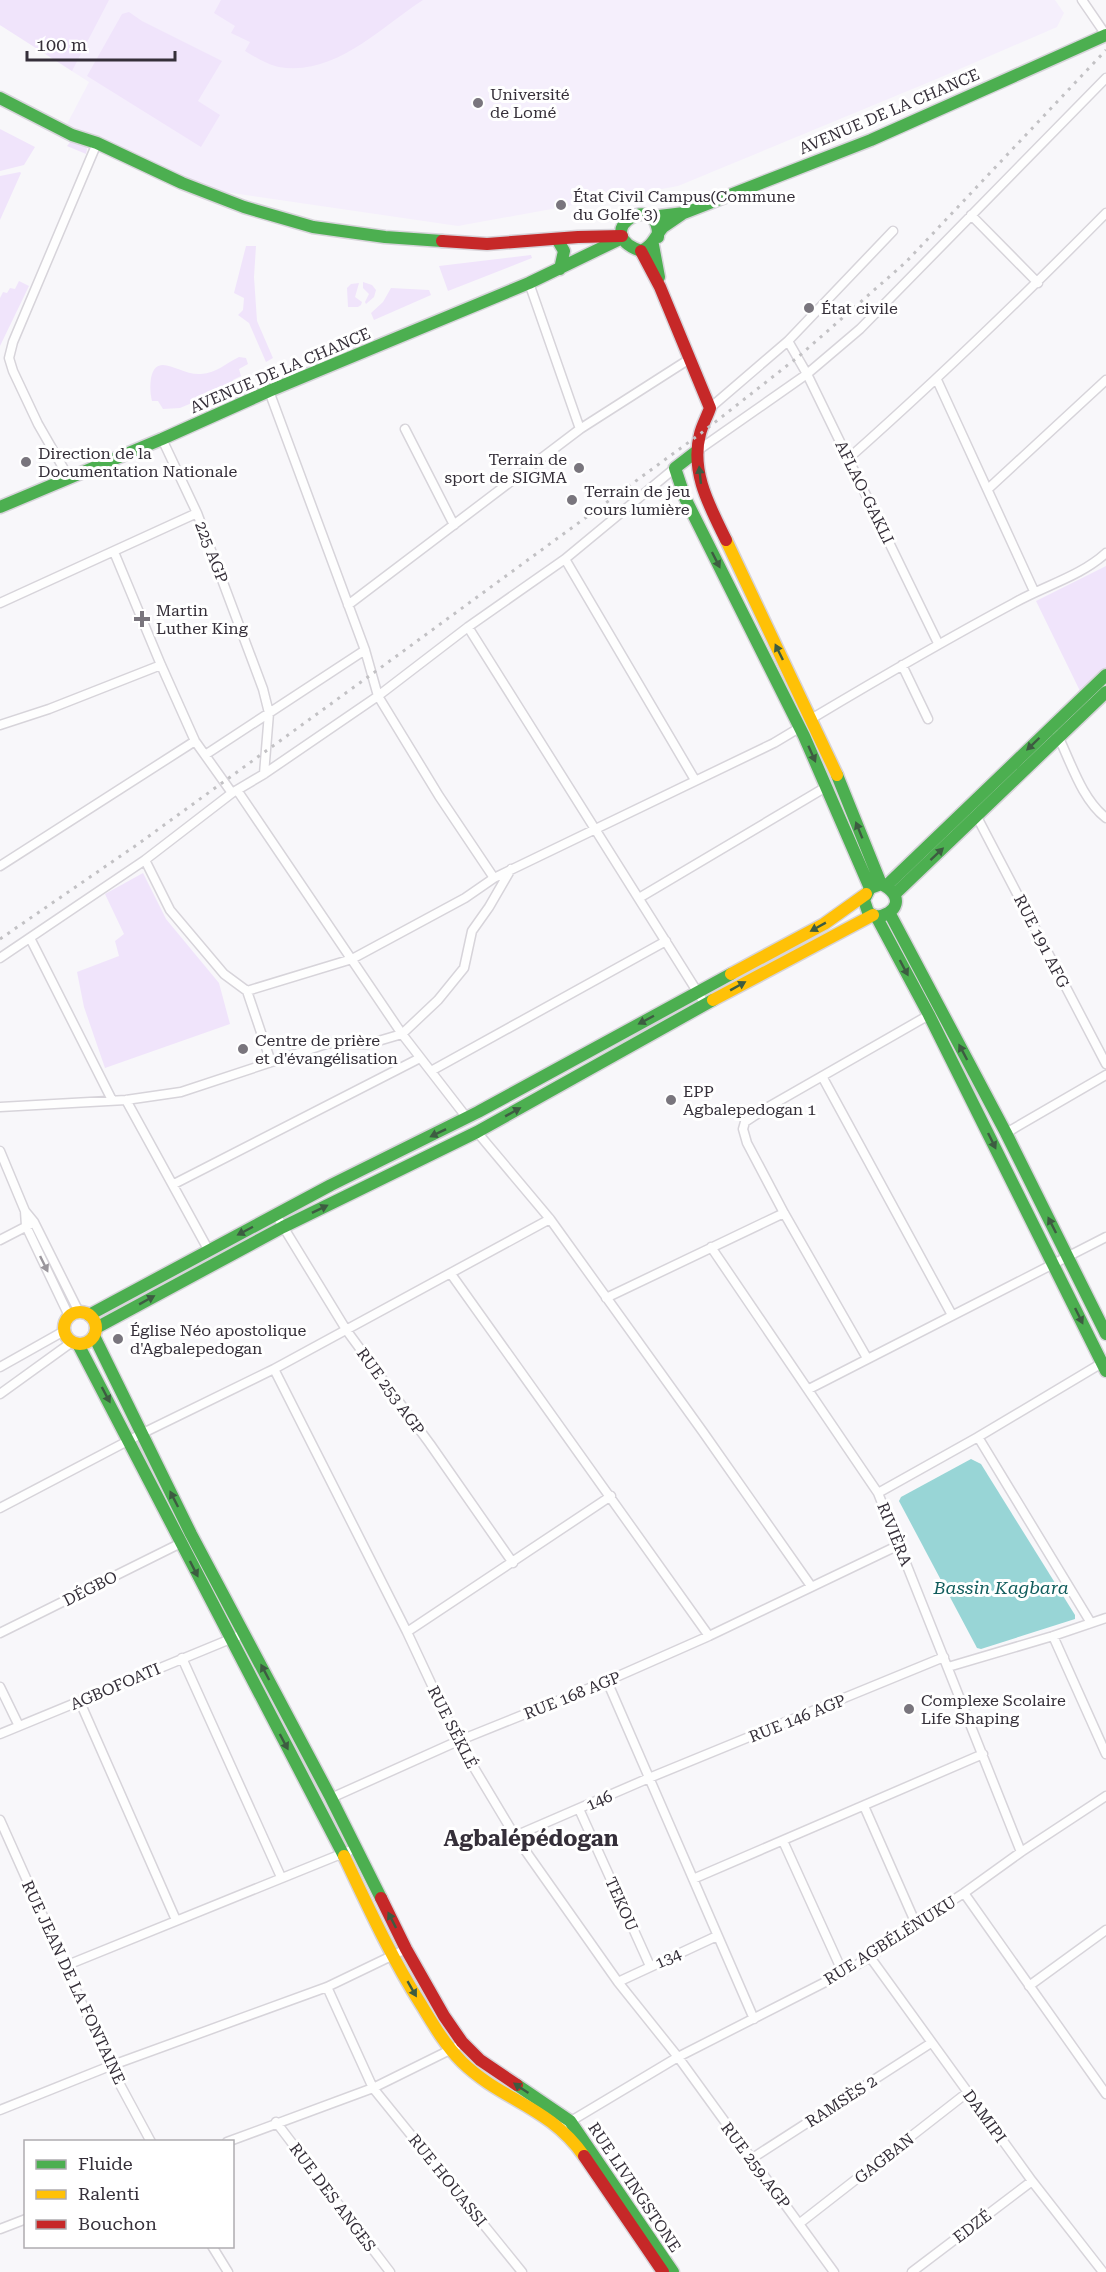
<svg xmlns="http://www.w3.org/2000/svg" width="1106" height="2272" font-family="'Roboto Serif',serif">
  <style>
    .built { fill: #f5effc }
    .green { fill: #f0e4fb }
    .water { fill: #98d5d6 }
    .lines { fill: none; stroke-linecap: round; stroke-linejoin: round }
    .street-casing { stroke: #d7d4da; stroke-width: 11 }
    .fast-casing { stroke: #d7d4da; stroke-width: 15 }
    .slow-casing { stroke: #d7d4da; stroke-width: 15 }
    .jam-casing { stroke: #d7d4da; stroke-width: 15 }
    .street { stroke: #fefefe; stroke-width: 8 }
    .fast { stroke: #4caf50; stroke-width: 12 }
    .slow { stroke: #ffc107; stroke-width: 12 }
    .jam { stroke: #c62828; stroke-width: 12 }
    .rail { stroke: #c2c1c4; stroke-width: 3; stroke-dasharray: 3 6; stroke-linecap: butt }
    .oneway { fill: #3d5c41 }
    .oneway2 { fill: #9a969c }
    .poi-dot { fill: #79757d; stroke: #fff; stroke-width: 2 }
    .labels { text-anchor: middle; stroke-width: 6; stroke-linejoin: round; paint-order: stroke }
    .poi-label { font-size: 16px; fill: #352f39; stroke: #fff; text-anchor: start }
    .street-label { font-size: 16px; fill: #352f39; stroke: #fff }
    .water-label { font-size: 18px; font-style: italic; fill: #125d5d; stroke: #fff }
    .district-label { font-size: 22px; font-weight: bold; fill: #352f39; stroke: #fff }
  </style>
  <rect width="100%" height="100%" fill="#f8f7fa"/>
  <path class="built" d="M0,0H1055L1064,13L1057,27L939,78L678,186L458,226L204,189L67,124L89,82L0,25Z"/>
  <path class="green" d="M0,0H109L72,71L0,25Z
    M221,0H423C381,27 334,77 279,67C268,65 255,57 245,51L250,42L231,33L235,26L214,13Z
    M129,12L142,21L222,61L198,101L220,115L201,147L87,76L122,14Z
    M0,129L35,147L24,165L0,171Z
    M71,141L85,143L87,149L86,154L67,146Z
    M20,172L21,173L0,220V176Z
    M246,246H256L254,277L257,321L273,358L266,362L249,323L238,315L243,310L244,298L234,293Z
    M531,255L532,258L448,291L439,266Z
    M19,281L29,286L0,346V298L3,292L7,293L10,288L15,289Z
    M363,282L372,285L376,290L374,297L366,304L365,302L369,294L363,288Z
    M359,283L355,297L362,302L361,305L358,307H348L347,288L351,284Z
    M391,288L429,290L431,295L374,320L371,313L383,302Z
    M239,357L246,358L248,364L239,369L241,376L233,380L232,386L180,408L163,409L158,401H152C150,393 150,385 151,378C157,350 180,376 201,374C217,373 226,363 239,357Z
    M1106,566V669L1080,691L1036,601Z
    M143,873L166,919L219,983L230,1024L105,1068L84,1007L77,972L119,956L115,941L124,934L105,894Z"/>
  <path class="water" d="M971,1459L981,1464L1075,1615V1619L981,1649L977,1648L899,1501L901,1497Z"/>
  <g class="lines">
    <g class="street-casing">
      <path id="street" d="M1082,0L1106,35
        M971,215L1038,283
        M529,283L580,429
        M788,341L807,374L938,643
        M937,380L1034,591
        M269,391L365,650L378,696L439,796L494,878
        M710,408L788,341L893,231
        M405,429L454,525
        M162,439L197,513L263,689L269,713L264,774
        M697,451L807,374L860,329L1106,78
        M849,458C938,379 1023,297 1106,213
        M69,478L38,424L13,371L9,358L13,342L97,143
        M988,489L1106,380
        M114,552L161,665L195,741L232,793
        M565,559L695,780
        M0,603L197,513
        M348,605L580,429L691,358
        M468,627L705,1004
        M902,665L928,719
        M811,719C878,679 945,640 1014,603C1044,586 1081,576 1106,553
        M0,725L49,709L161,665
        M1057,734C1071,762 1081,798 1106,818
        M205,755L365,650
        M237,790L402,1034L467,1118
        M977,817L1106,1064
        M145,860L170,910L224,974L247,991L271,1062
        M0,866L195,741
        M639,898L826,787
        M30,938L112,1100
        M0,958L145,860L232,793L264,774L378,696L468,627L565,559L675,468
        M247,991L352,959L465,898L494,878L774,743L799,728
        M431,1071L666,941
        M823,1078L952,1315
        M126,1100L209,1251
        M0,1107L126,1100L181,1092L329,1043L368,1044L402,1034L438,1000L464,968L472,931L489,907L511,869
        M477,1132L550,1219L703,1432L811,1586
        M1006,1133L1106,1075
        M0,1151L25,1211L34,1222L79,1312
        M174,1184L420,1058
        M25,1211L26,1226L69,1316
        M276,1215L347,1331L430,1444L513,1563
        M0,1240L31,1224
        M711,1247L878,1493L1021,1852
        M451,1274L709,1636
        M606,1298L784,1213
        M867,1358L784,1213L747,1143L743,1129L745,1122L763,1110L929,1015
        M0,1367L64,1331
        M274,1369L407,1632L458,1741L515,1836L618,1982L678,2057L834,2272
        M809,1389L1106,1237
        M0,1394L72,1342
        M978,1437L1091,1623
        M878,1493L978,1437L1102,1363
        M0,1508L141,1434L274,1369L550,1219
        M407,1632L611,1496
        M0,1633L181,1543
        M1053,1636L1106,1754
        M182,1658L281,1877
        M948,1667L1053,1636L1106,1618
        M607,1681L754,2019
        M0,1687L19,1726
        M80,1702L176,1920
        M0,1734L245,1633
        M331,1798L458,1741L607,1681L709,1636L899,1545
        M864,1806L916,1924
        M579,1809L650,1966
        M0,1820L110,2066L151,2142
        M515,1836L649,1778L944,1657
        M783,1841L843,1973
        M693,1879L983,1754
        M964,1893L1106,2094
        M870,1957L1032,2181L1103,2272
        M65,1966L356,1848
        M618,1982L717,1936
        M1029,1986L1106,1930
        M327,1987L373,2088L522,2272
        M0,2110L110,2066L327,1987L406,1949
        M276,2122L390,2272
        M566,2124L678,2057L843,1973L870,1957L916,1924L964,1893L1021,1852L1106,1796
        M227,2142L373,2088L456,2047
        M751,2159L931,2043
        M800,2223L968,2092
        M0,2229L26,2219
        M212,2246L228,2272
        M912,2272L1032,2181"/>
    </g>
    <g class="fast-casing">
      <path id="fast" d="M0,98L72,135L97,143L182,183L244,207L313,227L385,237L442,241
        M651,217L684,213L871,140L1106,35
        M658,237C660,187 587,232 641,251C653,246 655,236 663,227L682,214
        M557,239L564,251L560,269
        M653,245L659,277
        M697,451L675,468L685,498L804,736L870,888
        M0,507L162,439L269,391L529,283L622,238
        M837,775L881,884C905,895 898,915 875,917L868,912L864,900L870,888L881,884
        M886,886L1106,675
        M895,894L1106,692
        M890,914L1006,1133L1106,1334
        M876,916L929,1015L1106,1371
        M89,1315L331,1185L478,1112L731,974
        M96,1328L283,1227L477,1132L713,1000
        M94,1336L191,1534L331,1798L381,1898
        M78,1344L344,1856
        M517,2085L570,2121L673,2272"/>
    </g>
    <g class="slow-casing">
      <path id="slow" d="M726,540L837,775
        M731,974L824,924L866,894
        M713,1000L873,915
        M64 1328a16 16 0 1 1 32 0a16 16 0 1 1-32 0Z
        M344,1856C368,1907 392,1959 422,2006C434,2026 446,2046 462,2062C502,2101 549,2106 584,2156"/>
    </g>
    <g class="jam-casing">
      <path id="jam" d="M442,241L487,244L578,237L622,236
        M641,251L660,287L710,408C707,417 702,425 700,434C690,472 710,507 726,540
        M381,1898L406,1949L444,2016L462,2042L480,2060L517,2085
        M584,2156L663,2272"/>
    </g>
    <use href="#street" class="street"/>
    <use href="#fast" class="fast"/>
    <use href="#slow" class="slow"/>
    <use href="#jam" class="jam"/>
    <path class="rail" d="M0,939L138,844L372,674L700,434L798,357L906,262L1106,50"/>
  </g>
  <defs><path id="oneway-solid" d="M-6-.8H1V-3.2L6.5 0L1 3.2V.8H-6Z" transform="scale(1.5)"/></defs>
  <g class="oneway">
    <use href="#oneway-solid" transform="translate(700 475) rotate(-96)"/>
    <use href="#oneway-solid" transform="translate(716 560) rotate(63)"/>
    <use href="#oneway-solid" transform="translate(779 652) rotate(-116)"/>
    <use href="#oneway-solid" transform="translate(1033 744) rotate(136)"/>
    <use href="#oneway-solid" transform="translate(812 754) rotate(66)"/>
    <use href="#oneway-solid" transform="translate(859 830) rotate(-112)"/>
    <use href="#oneway-solid" transform="translate(937 854) rotate(-43)"/>
    <use href="#oneway-solid" transform="translate(818 927) rotate(151)"/>
    <use href="#oneway-solid" transform="translate(904 968) rotate(62)"/>
    <use href="#oneway-solid" transform="translate(738 986) rotate(-29)"/>
    <use href="#oneway-solid" transform="translate(646 1020) rotate(152)"/>
    <use href="#oneway-solid" transform="translate(963 1052) rotate(-118)"/>
    <use href="#oneway-solid" transform="translate(513 1112) rotate(-29)"/>
    <use href="#oneway-solid" transform="translate(438 1133) rotate(154)"/>
    <use href="#oneway-solid" transform="translate(992 1141) rotate(64)"/>
    <use href="#oneway-solid" transform="translate(320 1209) rotate(-26)"/>
    <use href="#oneway-solid" transform="translate(1052 1225) rotate(-117)"/>
    <use href="#oneway-solid" transform="translate(245 1231) rotate(152)"/>
    <use href="#oneway-solid" transform="translate(147 1300) rotate(-29)"/>
    <use href="#oneway-solid" transform="translate(1079 1316) rotate(64)"/>
    <use href="#oneway-solid" transform="translate(106 1395) rotate(62)"/>
    <use href="#oneway-solid" transform="translate(174 1499) rotate(-117)"/>
    <use href="#oneway-solid" transform="translate(194 1569) rotate(63)"/>
    <use href="#oneway-solid" transform="translate(265 1672) rotate(-118)"/>
    <use href="#oneway-solid" transform="translate(284 1742) rotate(62)"/>
    <use href="#oneway-solid" transform="translate(392 1920) rotate(-117)"/>
    <use href="#oneway-solid" transform="translate(412 1989) rotate(60)"/>
    <use href="#oneway-solid" transform="translate(521 2088) rotate(-146)"/>
  </g>
  <use class="oneway2" href="#oneway-solid" transform="translate(44 1264) rotate(64)"/>
  <g class="poi-dot">
    <circle cx="478" cy="103" r="6"/>
    <circle cx="561" cy="205" r="6"/>
    <circle cx="809" cy="308" r="6"/>
    <circle cx="26" cy="462" r="6"/>
    <circle cx="579" cy="468" r="6"/>
    <circle cx="572" cy="500" r="6"/>
    <path d="M139 610h6v6h6v6h-6v6h-6v-6h-6v-6h6z"/>
    <circle cx="243" cy="1049" r="6"/>
    <circle cx="671" cy="1100" r="6"/>
    <circle cx="118" cy="1339" r="6"/>
    <circle cx="909" cy="1709" r="6"/>
  </g>
  <g class="labels">
    <g class="poi-label">
      <text x="490" y="100">Université<tspan x="490" dy="18">de Lomé</tspan></text>
      <text x="573" y="202">État Civil Campus(Commune<tspan x="573" dy="18">du Golfe 3)</tspan></text>
      <text x="821" y="314">État civile</text>
      <text x="38" y="459">Direction de la<tspan x="38" dy="18">Documentation Nationale</tspan></text>
      <text x="567" y="465" text-anchor="end">Terrain de<tspan x="567" dy="18">sport de SIGMA</tspan></text>
      <text x="584" y="497">Terrain de jeu<tspan x="584" dy="18">cours lumière</tspan></text>
      <text x="156" y="616">Martin<tspan x="156" dy="18">Luther King</tspan></text>
      <text x="255" y="1046">Centre de prière<tspan x="255" dy="18">et d'évangélisation</tspan></text>
      <text x="683" y="1097">EPP<tspan x="683" dy="18">Agbalepedogan 1</tspan></text>
      <text x="130" y="1336">Église Néo apostolique<tspan x="130" dy="18">d'Agbalepedogan</tspan></text>
      <text x="921" y="1706">Complexe Scolaire<tspan x="921" dy="18">Life Shaping</tspan></text>
    </g>
    <g class="street-label">
      <text transform="translate(889 111) rotate(-23)" y="6">AVENUE DE LA CHANCE</text>
      <text transform="translate(280 370) rotate(-23)" y="6">AVENUE DE LA CHANCE</text>
      <text transform="translate(865 492) rotate(64)" y="6">AFLAO-GAKLI</text>
      <text transform="translate(212 552) rotate(69)" y="6">225 AGP</text>
      <text transform="translate(1042 941) rotate(63)" y="6">RUE 191 AFG</text>
      <text transform="translate(391 1391) rotate(54)" y="6">RUE 253 AGP</text>
      <text transform="translate(895 1534) rotate(68)" y="6">RIVIÈRA</text>
      <text transform="translate(90 1588) rotate(-27)" y="6">DÉGBO</text>
      <text transform="translate(115 1686) rotate(-23)" y="6">AGBOFOATI</text>
      <text transform="translate(572 1695) rotate(-22)" y="6">RUE 168 AGP</text>
      <text transform="translate(797 1718) rotate(-22)" y="6">RUE 146 AGP</text>
      <text transform="translate(453 1727) rotate(63)" y="6">RUE SÉKLÉ</text>
      <text transform="translate(599 1800) rotate(-24)" y="6">146</text>
      <text transform="translate(622 1904) rotate(66)" y="6">TEKOU</text>
      <text transform="translate(890 1940) rotate(-32)" y="6">RUE AGBÉLÉNUKU</text>
      <text transform="translate(668 1958) rotate(-24)" y="6">134</text>
      <text transform="translate(74 1982) rotate(65)" y="6">RUE JEAN DE LA FONTAINE</text>
      <text transform="translate(841 2101) rotate(-33)" y="6">RAMSÈS 2</text>
      <text transform="translate(985 2116) rotate(54)" y="6">DAMIPI</text>
      <text transform="translate(884 2158) rotate(-38)" y="6">GAGBAN</text>
      <text transform="translate(756 2165) rotate(53)" y="6">RUE 259.AGP</text>
      <text transform="translate(448 2180) rotate(51)" y="6">RUE HOUASSI</text>
      <text transform="translate(635 2187) rotate(56)" y="6">RUE LIVINGSTONE</text>
      <text transform="translate(333 2197) rotate(53)" y="6">RUE DES ANGES</text>
      <text transform="translate(972 2226) rotate(-37)" y="6">EDZÉ</text>
    </g>
    <g class="water-label">
      <text x="1001" y="1594">Bassin Kagbara</text>
    </g>
    <g class="district-label">
      <text x="531" y="1846">Agbalépédogan</text>
    </g>
  </g>
  <rect x="24" y="2140" width="210" height="108" fill="#ffffff" stroke="#aeacb0" stroke-width="1.5"/>
  <rect x="36" y="2160" width="30" height="9" fill="#4caf50" stroke="#aeacb0" stroke-width="1.5"/>
  <text x="78" y="2170" font-size="18" fill="#352f39">Fluide</text>
  <rect x="36" y="2190" width="30" height="9" fill="#ffc107" stroke="#aeacb0" stroke-width="1.5"/>
  <text x="78" y="2200" font-size="18" fill="#352f39">Ralenti</text>
  <rect x="36" y="2220" width="30" height="9" fill="#c62828" stroke="#aeacb0" stroke-width="1.5"/>
  <text x="78" y="2230" font-size="18" fill="#352f39">Bouchon</text>
  <path d="M27 51v9h148v-9" fill="none" stroke="#352f39" stroke-width="3"/>
  <text x="36" y="51" font-size="18" fill="#352f39" stroke="#ffffff" stroke-width="4.5" paint-order="stroke">100 m</text>
</svg>
